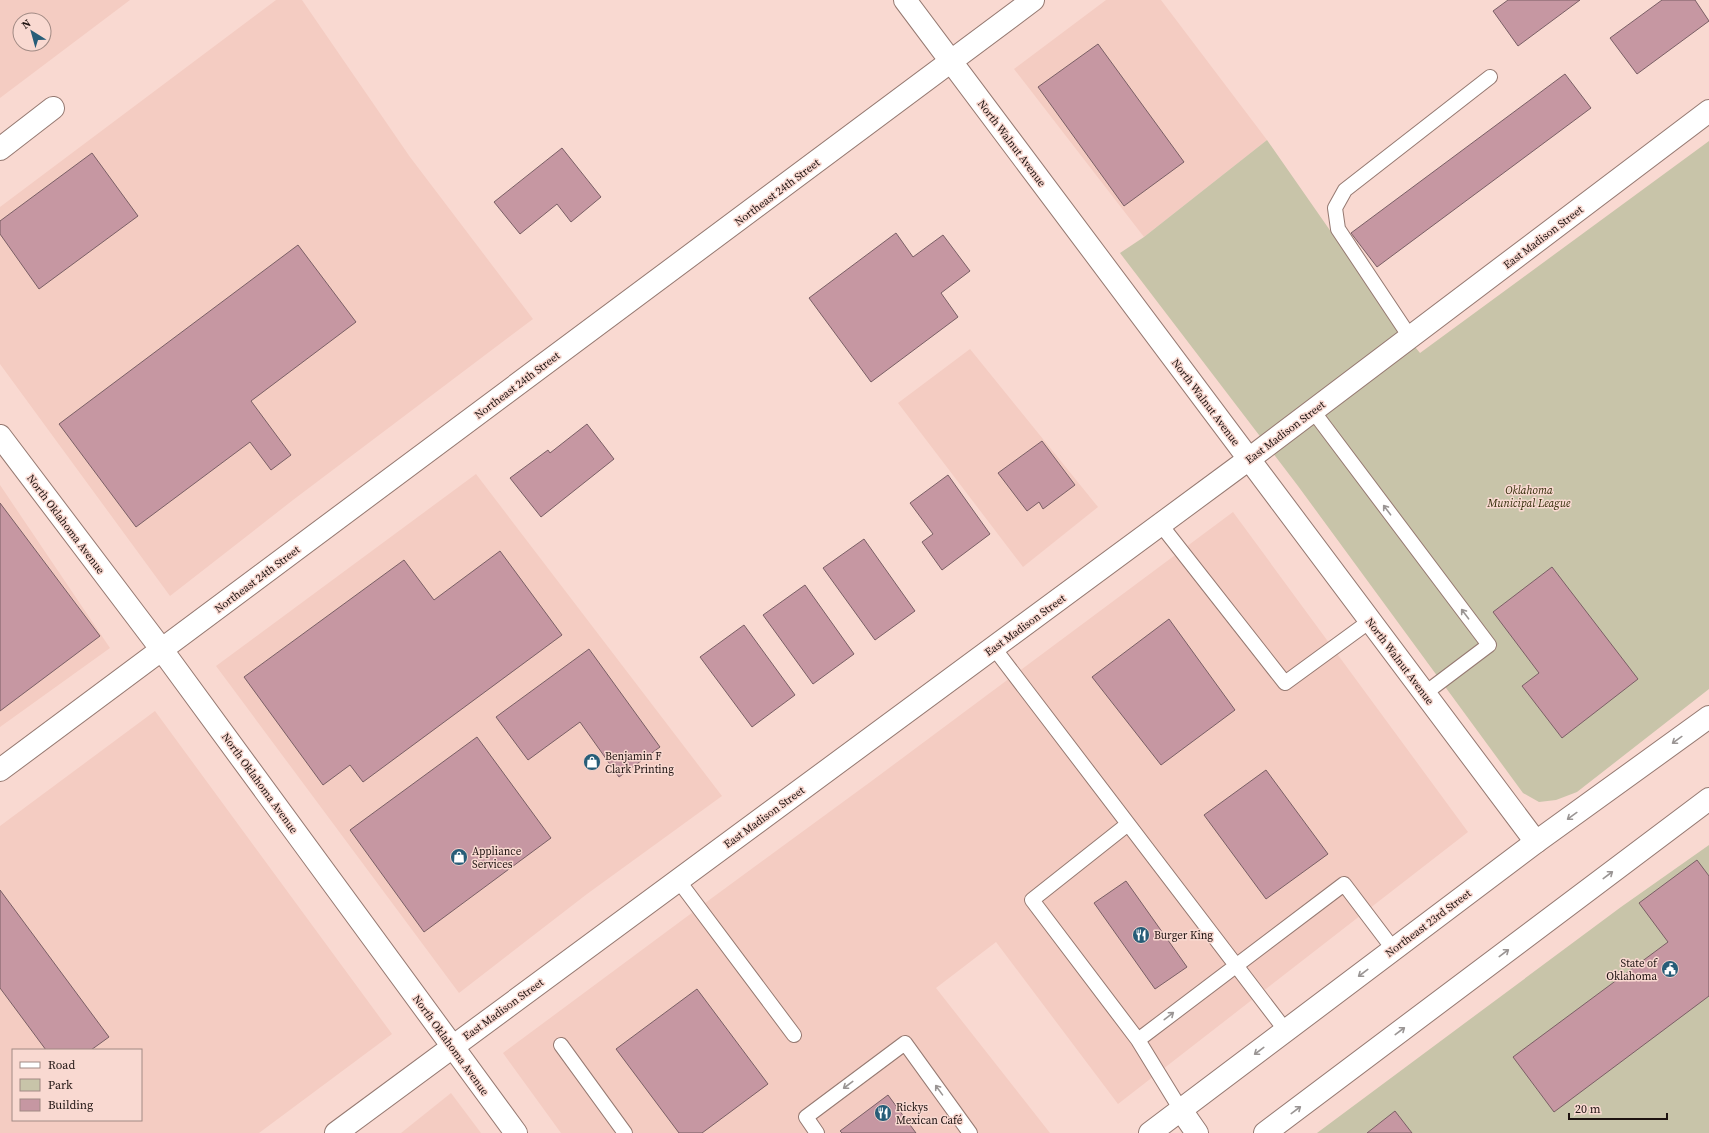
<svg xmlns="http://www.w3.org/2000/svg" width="1709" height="1133" font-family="'Source Serif 4',serif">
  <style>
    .built { fill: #f4ccc2; fill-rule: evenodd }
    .green { fill: #c8c4a9 }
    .building { fill: #c697a2; stroke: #7a5f65 }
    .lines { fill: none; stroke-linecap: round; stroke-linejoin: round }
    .service-casing { stroke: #957971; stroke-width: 16 }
    .minor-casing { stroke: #957971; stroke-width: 24 }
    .primary-casing { stroke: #957971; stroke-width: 24 }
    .service { stroke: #fff; stroke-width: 14 }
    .minor { stroke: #fff; stroke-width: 22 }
    .primary { stroke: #fff; stroke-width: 22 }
    .oneway { stroke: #9a9594 }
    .labels { text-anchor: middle; stroke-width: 3; stroke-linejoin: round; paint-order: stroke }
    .street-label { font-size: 11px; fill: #1e1311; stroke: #f9d9d1 }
    .park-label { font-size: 11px; font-style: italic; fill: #302905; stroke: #f9d9d1 }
    .poi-label { font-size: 11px; fill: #1e1311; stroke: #f9d9d1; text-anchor: start }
  </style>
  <rect width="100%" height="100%" fill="#f9d9d1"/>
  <path class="built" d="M0,0H130L0,98ZM20,20H44V44H20Z
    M276,0H302L410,157L533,319L293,500L170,596L0,364V207Z
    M1106,0H1161L1267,140L1144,237L1014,69Z
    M970,349L1098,507L1023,567L898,403Z
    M476,474L722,796L587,894L459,993L216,666Z
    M0,485L110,648L0,727Z
    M1233,512L1468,832L1118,1104L996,942L936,988L1050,1133H561L503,1053L716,895L873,780Z
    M155,711L392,1034L259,1133H0V826ZM13,1050H141V1120H13Z
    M451,1093L481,1133H401Z"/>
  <path class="green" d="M1267,140L1389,315L1420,353L1709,141V689L1577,792L1556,800L1539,802L1523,793L1298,486L1120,253L1144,237Z
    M1709,845V1133H1317L1621,907Z"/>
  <path class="building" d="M1508,0H1580L1518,46L1493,11Z
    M1662,0H1695L1709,21L1637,74L1610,38Z
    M1098,44L1184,162L1124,206L1038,87Z
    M1565,74L1591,108L1377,267L1351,233Z
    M562,148L601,197L571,222L557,204L520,234L494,202Z
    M92,153L138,216L39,289L0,234V221Z
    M896,233L913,257L943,235L970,271L941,293L958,317L871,382L809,298Z
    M298,245L356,322L251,401L291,455L271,470L250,442L136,527L59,424Z
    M587,424L614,459L541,517L510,478L548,450L550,453Z
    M1042,441L1075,485L1043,509L1039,502L1027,511L998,473Z
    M948,475L990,534L942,570L922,542L933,534L910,503Z
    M0,503L100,636L0,711Z
    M864,539L915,611L875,640L823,568Z
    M500,551L562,635L363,782L350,765L323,785L244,677L404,560L434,600Z
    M1552,567L1638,679L1562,738L1522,686L1539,673L1493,612Z
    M805,585L854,654L813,684L763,615Z
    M1169,619L1235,710L1161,765L1092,677Z
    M744,625L795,695L752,727L700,657Z
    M589,649L660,747L619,777L580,722L528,760L496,717Z
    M477,737L551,838L424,932L350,830Z
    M1266,770L1328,854L1266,899L1204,815Z
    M1697,860L1709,876V996L1554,1112L1513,1057L1668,942L1639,903Z
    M1126,881L1187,967L1155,989L1094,903Z
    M0,890L109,1037L91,1050H46L0,988Z
    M697,989L768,1084L702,1133H679L616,1049Z
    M888,1095L916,1133H842L840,1131Z
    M1395,1111L1412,1133H1367Z"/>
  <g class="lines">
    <g class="service-casing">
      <path id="service" d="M1410,337L1338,229L1335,208L1345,190L1490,77
        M1313,411L1489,645L1424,694
        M1161,525L1285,683L1370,621
        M994,648L1286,1031
        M1128,824L1032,900L1138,1040L1181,1110
        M678,880L794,1035
        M1138,1040L1344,884L1394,950
        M561,1045L625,1133
        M817,1133L806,1117L905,1043L970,1133"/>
    </g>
    <g class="minor-casing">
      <path id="minor" d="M905,0L1536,842
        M0,149L53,108
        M0,436L162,650L516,1133
        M0,770L1033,0
        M1181,1110L1197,1133
        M336,1133L1249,459L1709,111"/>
    </g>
    <g class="primary-casing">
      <path id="primary" d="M1150,1133L1536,842L1709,717
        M1265,1133L1709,799"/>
    </g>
    <use href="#service" class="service"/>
    <use href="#minor" class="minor"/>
    <use href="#primary" class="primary"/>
  </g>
  <defs><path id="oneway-shaft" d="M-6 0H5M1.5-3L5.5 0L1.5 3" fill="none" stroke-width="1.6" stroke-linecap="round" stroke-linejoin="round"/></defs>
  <g class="oneway">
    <use href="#oneway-shaft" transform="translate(1387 510) rotate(-127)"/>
    <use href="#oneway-shaft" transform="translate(1465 614) rotate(-127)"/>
    <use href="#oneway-shaft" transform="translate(1677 740) rotate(144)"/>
    <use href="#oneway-shaft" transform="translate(1572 816) rotate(144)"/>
    <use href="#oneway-shaft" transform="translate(1608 875) rotate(-37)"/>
    <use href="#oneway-shaft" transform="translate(1504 953) rotate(-37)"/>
    <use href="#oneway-shaft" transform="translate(1363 973) rotate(143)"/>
    <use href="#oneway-shaft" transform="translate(1169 1016) rotate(-38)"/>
    <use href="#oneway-shaft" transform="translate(1400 1031) rotate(-37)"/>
    <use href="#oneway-shaft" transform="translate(1259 1051) rotate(143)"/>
    <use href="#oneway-shaft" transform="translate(848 1085) rotate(143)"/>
    <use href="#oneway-shaft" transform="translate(939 1090) rotate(-126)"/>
    <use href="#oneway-shaft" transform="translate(1296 1110) rotate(-37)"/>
  </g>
  <defs>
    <g id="shop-disc" transform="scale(0.9)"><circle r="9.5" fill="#275d78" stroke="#f9d9d1"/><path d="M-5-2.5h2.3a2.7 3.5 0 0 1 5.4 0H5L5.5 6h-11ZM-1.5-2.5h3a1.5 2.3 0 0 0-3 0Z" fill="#fff"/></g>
    <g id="restaurant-disc" transform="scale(0.9)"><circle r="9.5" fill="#275d78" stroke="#f9d9d1"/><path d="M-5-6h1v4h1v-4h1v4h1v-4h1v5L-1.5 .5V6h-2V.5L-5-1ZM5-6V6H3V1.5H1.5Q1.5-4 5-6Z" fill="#fff"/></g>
    <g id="civic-disc" transform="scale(0.9)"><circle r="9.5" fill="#275d78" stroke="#f9d9d1"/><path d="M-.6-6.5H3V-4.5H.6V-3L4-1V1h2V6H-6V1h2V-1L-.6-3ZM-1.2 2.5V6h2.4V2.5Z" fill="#fff"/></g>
  </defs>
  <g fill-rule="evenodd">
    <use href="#shop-disc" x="592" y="762"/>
    <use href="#shop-disc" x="459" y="857"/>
    <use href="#restaurant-disc" x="1141" y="935"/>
    <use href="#civic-disc" x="1670" y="969"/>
    <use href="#restaurant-disc" x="883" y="1113"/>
  </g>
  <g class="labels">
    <g class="street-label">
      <text transform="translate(1012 143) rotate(53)" y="4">North Walnut Avenue</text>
      <text transform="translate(777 192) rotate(-37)" y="4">Northeast 24th Street</text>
      <text transform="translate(1543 237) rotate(-37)" y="4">East Madison Street</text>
      <text transform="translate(517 385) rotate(-37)" y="4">Northeast 24th Street</text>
      <text transform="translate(1206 402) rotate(53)" y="4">North Walnut Avenue</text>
      <text transform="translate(1285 432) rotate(-37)" y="4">East Madison Street</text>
      <text transform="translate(66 524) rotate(53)" y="4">North Oklahoma Avenue</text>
      <text transform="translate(257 579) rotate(-37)" y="4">Northeast 24th Street</text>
      <text transform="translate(1025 625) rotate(-36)" y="4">East Madison Street</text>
      <text transform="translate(1400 661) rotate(53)" y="4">North Walnut Avenue</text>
      <text transform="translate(260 783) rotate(54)" y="4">North Oklahoma Avenue</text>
      <text transform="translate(764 817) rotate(-36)" y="4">East Madison Street</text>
      <text transform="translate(1428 923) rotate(-37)" y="4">Northeast 23rd Street</text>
      <text transform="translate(503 1009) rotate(-36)" y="4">East Madison Street</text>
      <text transform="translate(451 1045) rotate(54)" y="4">North Oklahoma Avenue</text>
    </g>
    <g class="park-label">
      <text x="1529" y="494">Oklahoma<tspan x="1529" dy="13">Municipal League</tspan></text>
    </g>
    <g class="poi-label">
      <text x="605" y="760">Benjamin F<tspan x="605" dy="13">Clark Printing</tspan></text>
      <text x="472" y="855">Appliance<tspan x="472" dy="13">Services</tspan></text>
      <text x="1154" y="939">Burger King</text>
      <text x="1657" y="967" text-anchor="end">State of<tspan x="1657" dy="13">Oklahoma</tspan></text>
      <text x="896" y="1111">Rickys<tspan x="896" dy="13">Mexican Café</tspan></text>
    </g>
  </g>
  <rect x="12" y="1049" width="130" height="72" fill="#f9d9d1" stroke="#a18a84"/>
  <rect x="20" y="1062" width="20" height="6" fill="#ffffff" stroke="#a18a84"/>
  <text x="48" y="1069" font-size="12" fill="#1e1311">Road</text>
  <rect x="20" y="1079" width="20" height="12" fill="#c8c4a9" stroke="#a18a84"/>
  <text x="48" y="1089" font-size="12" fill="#1e1311">Park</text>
  <rect x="20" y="1099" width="20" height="12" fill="#c697a2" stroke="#a18a84"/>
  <text x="48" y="1109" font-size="12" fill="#1e1311">Building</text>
  <g transform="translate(32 32) rotate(323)"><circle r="19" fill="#f9d9d1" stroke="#a18a84"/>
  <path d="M0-3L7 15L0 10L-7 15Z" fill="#275d78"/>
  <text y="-6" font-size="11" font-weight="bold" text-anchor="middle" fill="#1e1311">N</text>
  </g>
  <path d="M1569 1113v6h98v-6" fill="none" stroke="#1e1311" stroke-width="2"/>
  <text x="1575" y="1113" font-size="12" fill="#1e1311" stroke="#f9d9d1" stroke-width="3" paint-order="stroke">20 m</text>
</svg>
